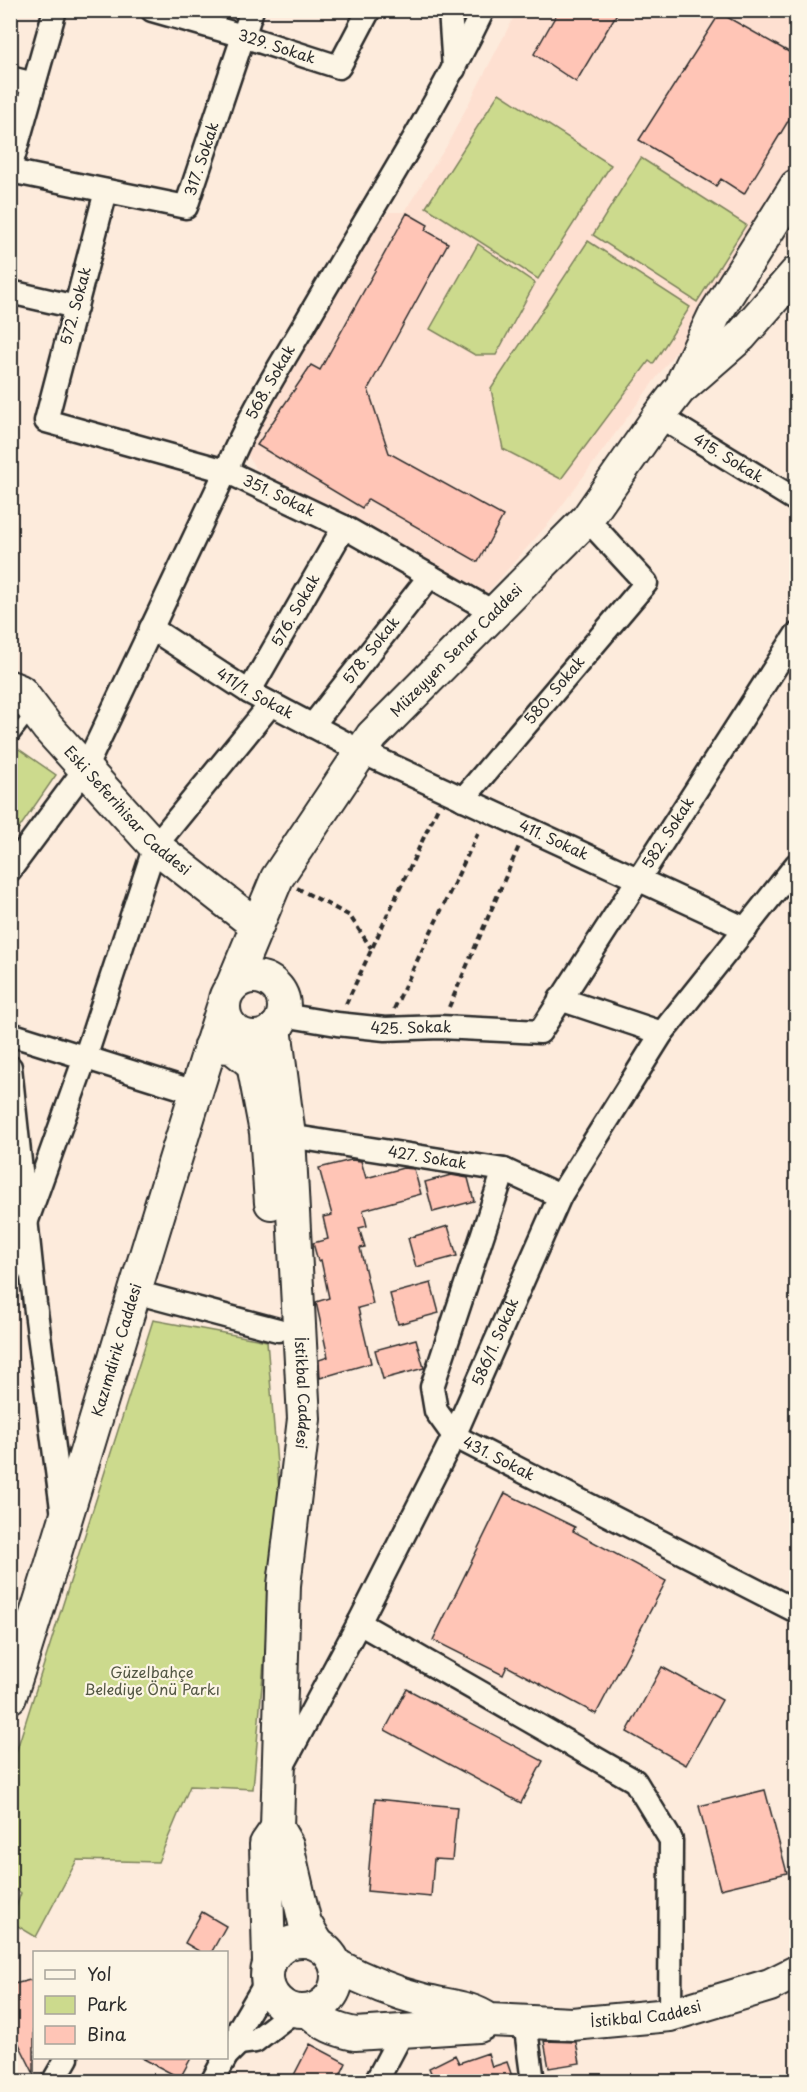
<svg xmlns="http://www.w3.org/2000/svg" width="807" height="2092" font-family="'Playpen Sans',sans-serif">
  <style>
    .built { fill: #fee0d1 }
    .green { fill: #ccda8d; stroke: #7c825c; stroke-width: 1.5 }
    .building { fill: #ffc5b6; stroke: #2b2b2b; stroke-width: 1.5 }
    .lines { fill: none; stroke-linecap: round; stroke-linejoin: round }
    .service-casing { stroke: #2b2b2b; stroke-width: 15 }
    .minor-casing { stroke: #2b2b2b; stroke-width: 27 }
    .secondary-casing { stroke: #2b2b2b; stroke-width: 36 }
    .path { stroke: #2b2b2b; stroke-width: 4; stroke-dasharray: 6 4.5; stroke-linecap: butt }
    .service { stroke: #fcf5e5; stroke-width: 10 }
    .minor { stroke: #fcf5e5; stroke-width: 22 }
    .secondary { stroke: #fcf5e5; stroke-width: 32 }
    .labels { text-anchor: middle; stroke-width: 4.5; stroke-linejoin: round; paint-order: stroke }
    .street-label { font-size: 15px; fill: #2b2b2b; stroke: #fcf5e5 }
    .park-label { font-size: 15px; fill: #535744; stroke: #fcf5e5 }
  </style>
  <rect width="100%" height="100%" fill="#fdebdc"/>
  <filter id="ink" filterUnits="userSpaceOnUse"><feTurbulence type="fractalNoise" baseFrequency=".0167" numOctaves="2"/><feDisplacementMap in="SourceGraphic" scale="12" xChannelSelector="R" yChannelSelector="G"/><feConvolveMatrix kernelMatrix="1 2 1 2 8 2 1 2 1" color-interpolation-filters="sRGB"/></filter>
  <g filter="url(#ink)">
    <path class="built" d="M517,11H796V172L697,323L549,523L485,595L255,468L241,443L362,240L389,212H404L446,147Z"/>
    <path class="green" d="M499,93L611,165L538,279L426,207Z
      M641,158L746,225L697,302L593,235Z
      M588,241L690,307L653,364L649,361L561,479L503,449L491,389Z
      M478,244L535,283L496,355H475L430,329Z
      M13,745L56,775L11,840L10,749Z
      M153,1320L267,1341L279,1489L253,1789L190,1786L158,1862L77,1860L36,1937L11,1922L21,1893L11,1885V1768Z"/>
    <path class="building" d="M559,10H619L576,82L534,54Z
      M720,13L796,56V108L744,194L721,179L716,186L639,140Z
      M407,213L428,225L425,230L448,243L368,389L389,453L503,516L478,562L368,499L362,508L257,445L311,365L320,370Z
      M351,1160L361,1161L366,1178L403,1168L414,1169L421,1194L363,1210L367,1226L359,1228L365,1247L360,1248L373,1304L358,1308L371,1363L320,1378L319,1360L328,1357L316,1302L329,1298L321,1260L318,1261L313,1243L328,1239L323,1217L332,1215L319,1168Z
      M451,1175L468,1178L474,1201L433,1212L425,1182Z
      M448,1226L457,1256L416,1267L408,1238Z
      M431,1283L439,1313L398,1324L390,1294Z
      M416,1339L424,1368L383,1379L375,1350Z
      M505,1493L575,1527L573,1531L666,1581L596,1714L507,1666L503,1675L433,1640Z
      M662,1667L722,1700L686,1765L627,1732Z
      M407,1689L543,1761L521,1803L385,1730Z
      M765,1790L787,1873L720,1889L699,1806Z
      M375,1799L457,1807L452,1860L434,1859L431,1897L367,1891Z
      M202,1912L226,1926L211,1953H202L185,1943Z
      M34,1979V2074L10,2026V1985Z
      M544,2041L576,2042L580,2063L549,2068Z
      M310,2044L346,2063L337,2082H302L293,2077Z
      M488,2053L492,2067L507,2062L514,2082H435L429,2068L455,2055L459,2063Z
      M142,2058H191L180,2078Z"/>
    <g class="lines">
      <g class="service-casing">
        <path id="service" d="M10,740L32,712"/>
      </g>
      <g class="minor-casing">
        <g id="minor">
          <path id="s1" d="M152,10L243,36L339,67L369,10"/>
          <path d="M450,10L454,69"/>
          <path d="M10,78L34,84"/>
          <path d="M10,169L55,10"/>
          <path id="s2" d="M10,171L186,207L252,10"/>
          <path id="s3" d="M106,191L46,421L226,471L344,527L495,613"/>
          <path d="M10,292L76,307"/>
          <path id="s4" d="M659,416L796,500"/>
          <path id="s5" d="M151,628L249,692L362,752L746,929"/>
          <path id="s6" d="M249,692L344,527"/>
          <path id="s7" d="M312,726L430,576"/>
          <path id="s8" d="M463,799L646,583L587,519"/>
          <path id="s9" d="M10,870L85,769L226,471C247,420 275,374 303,327C363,222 430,120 483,10"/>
          <path d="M560,999L662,1033"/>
          <path id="s10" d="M283,1015L337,1024L385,1029L440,1027L540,1032L796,635"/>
          <path d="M10,1034L195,1092"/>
          <path d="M10,1067L35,1304L63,1516"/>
          <path id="s11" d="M289,1136L504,1170L560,1196"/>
          <path id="s12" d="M504,1170L432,1387L436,1411L454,1436L796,1611"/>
          <path d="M10,1274L26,1223L85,1058L155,846L271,704"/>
          <path d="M135,1292L278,1330"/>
          <path d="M359,1623L635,1781L671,1840L670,2015"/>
          <path id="s13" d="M281,1769L359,1623L454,1436L560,1196L662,1033L796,865"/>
          <path d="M525,2022L533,2082"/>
          <path d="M239,2043L255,2041L295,2010"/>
          <path d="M226,2056L239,2043L240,2027L267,1981"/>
          <path d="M53,2082L67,2058"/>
          <path d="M212,2082L225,2058"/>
          <path d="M376,2082L403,2031"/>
        </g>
      </g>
      <g class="secondary-casing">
        <g id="secondary">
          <path d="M684,379L714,316L796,186"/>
          <path id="s14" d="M10,687L20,691L48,728L155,846L257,926"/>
          <circle cx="254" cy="1007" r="30"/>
          <path id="s15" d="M232,986L277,878L372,736L587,519L659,416L679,390L741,336L796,273"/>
          <path id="s16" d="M275,1028L289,1136L304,1419L284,1585L277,1828L287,1845L305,1923L317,1943"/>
          <path d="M210,1046L232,1047L253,1064L266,1132L271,1203"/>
          <path id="s17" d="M10,1697C84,1466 150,1234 224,1004"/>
          <circle cx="302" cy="1976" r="35"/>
          <path d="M269,1961L266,1844L277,1828"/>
          <path id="s18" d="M336,1965C364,1980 392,1992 423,2000C445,2006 470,2006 489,2020L572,2024L670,2015L770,1985L796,1972"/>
          <path d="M309,2011C323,2025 336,2030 355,2034L479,2026L489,2020"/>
        </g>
      </g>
      <path class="path" d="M297,888L350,916L371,948
        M346,1004L438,807
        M449,1007L519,846
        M394,1009L480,829"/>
      <use href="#service" class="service"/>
      <use href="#minor" class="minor"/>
      <use href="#secondary" class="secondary"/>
    </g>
  </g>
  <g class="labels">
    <g class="street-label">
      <text dy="5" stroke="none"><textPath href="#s1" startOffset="130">329. Sokak</textPath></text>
      <text dy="5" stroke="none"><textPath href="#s2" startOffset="230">317. Sokak</textPath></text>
      <text transform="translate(76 306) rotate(-75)" y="5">572. Sokak</text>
      <text dy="5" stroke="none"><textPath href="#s9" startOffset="555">568. Sokak</textPath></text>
      <text dy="5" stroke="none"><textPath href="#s4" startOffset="81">415. Sokak</textPath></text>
      <text dy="5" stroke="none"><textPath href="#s3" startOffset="483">351. Sokak</textPath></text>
      <text dy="5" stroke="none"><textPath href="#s6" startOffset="94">576. Sokak</textPath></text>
      <text dy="5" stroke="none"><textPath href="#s7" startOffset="96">578. Sokak</textPath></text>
      <text dy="5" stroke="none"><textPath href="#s15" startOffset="408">Müzeyyen Senar Caddesi</textPath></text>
      <text dy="5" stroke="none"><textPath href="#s8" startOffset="142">580. Sokak</textPath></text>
      <text dy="5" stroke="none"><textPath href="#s5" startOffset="123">411/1. Sokak</textPath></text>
      <text dy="5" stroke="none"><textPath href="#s14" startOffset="172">Eski Seferihisar Caddesi</textPath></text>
      <text dy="5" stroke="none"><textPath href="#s10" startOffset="495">582. Sokak</textPath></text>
      <text dy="5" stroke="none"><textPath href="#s5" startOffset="456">411. Sokak</textPath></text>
      <text dy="5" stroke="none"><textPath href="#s10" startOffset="129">425. Sokak</textPath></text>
      <text dy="5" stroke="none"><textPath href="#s11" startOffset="140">427. Sokak</textPath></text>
      <text dy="5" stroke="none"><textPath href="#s13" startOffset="478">586/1. Sokak</textPath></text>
      <text dy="5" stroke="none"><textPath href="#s17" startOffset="363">Kazımdirik Caddesi</textPath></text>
      <text dy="5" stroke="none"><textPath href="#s16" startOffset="366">İstikbal Caddesi</textPath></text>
      <text dy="5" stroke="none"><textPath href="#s12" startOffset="334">431. Sokak</textPath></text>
      <text dy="5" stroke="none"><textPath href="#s18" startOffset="321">İstikbal Caddesi</textPath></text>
    </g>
    <g class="park-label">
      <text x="152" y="1678">Güzelbahçe<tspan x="152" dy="17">Belediye Önü Parkı</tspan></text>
    </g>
  </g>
  <rect width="807" height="2092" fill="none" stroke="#fcf5e5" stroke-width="36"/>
  <rect x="18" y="18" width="771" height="2056" fill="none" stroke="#2b2b2b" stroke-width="2" filter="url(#ink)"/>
  <rect x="33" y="1951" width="195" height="108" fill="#fcf5e5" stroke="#a8a49b" stroke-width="1.5"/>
  <rect x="45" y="1970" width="30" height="9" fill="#fcf5e5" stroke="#a8a49b" stroke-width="1.5"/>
  <text x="87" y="1981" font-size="18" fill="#2b2b2b">Yol</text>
  <rect x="45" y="1996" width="30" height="18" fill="#ccda8d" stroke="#a8a49b" stroke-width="1.5"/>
  <text x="87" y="2011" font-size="18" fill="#2b2b2b">Park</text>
  <rect x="45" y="2026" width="30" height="18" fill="#ffc5b6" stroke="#a8a49b" stroke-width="1.5"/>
  <text x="87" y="2041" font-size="18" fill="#2b2b2b">Bina</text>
</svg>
